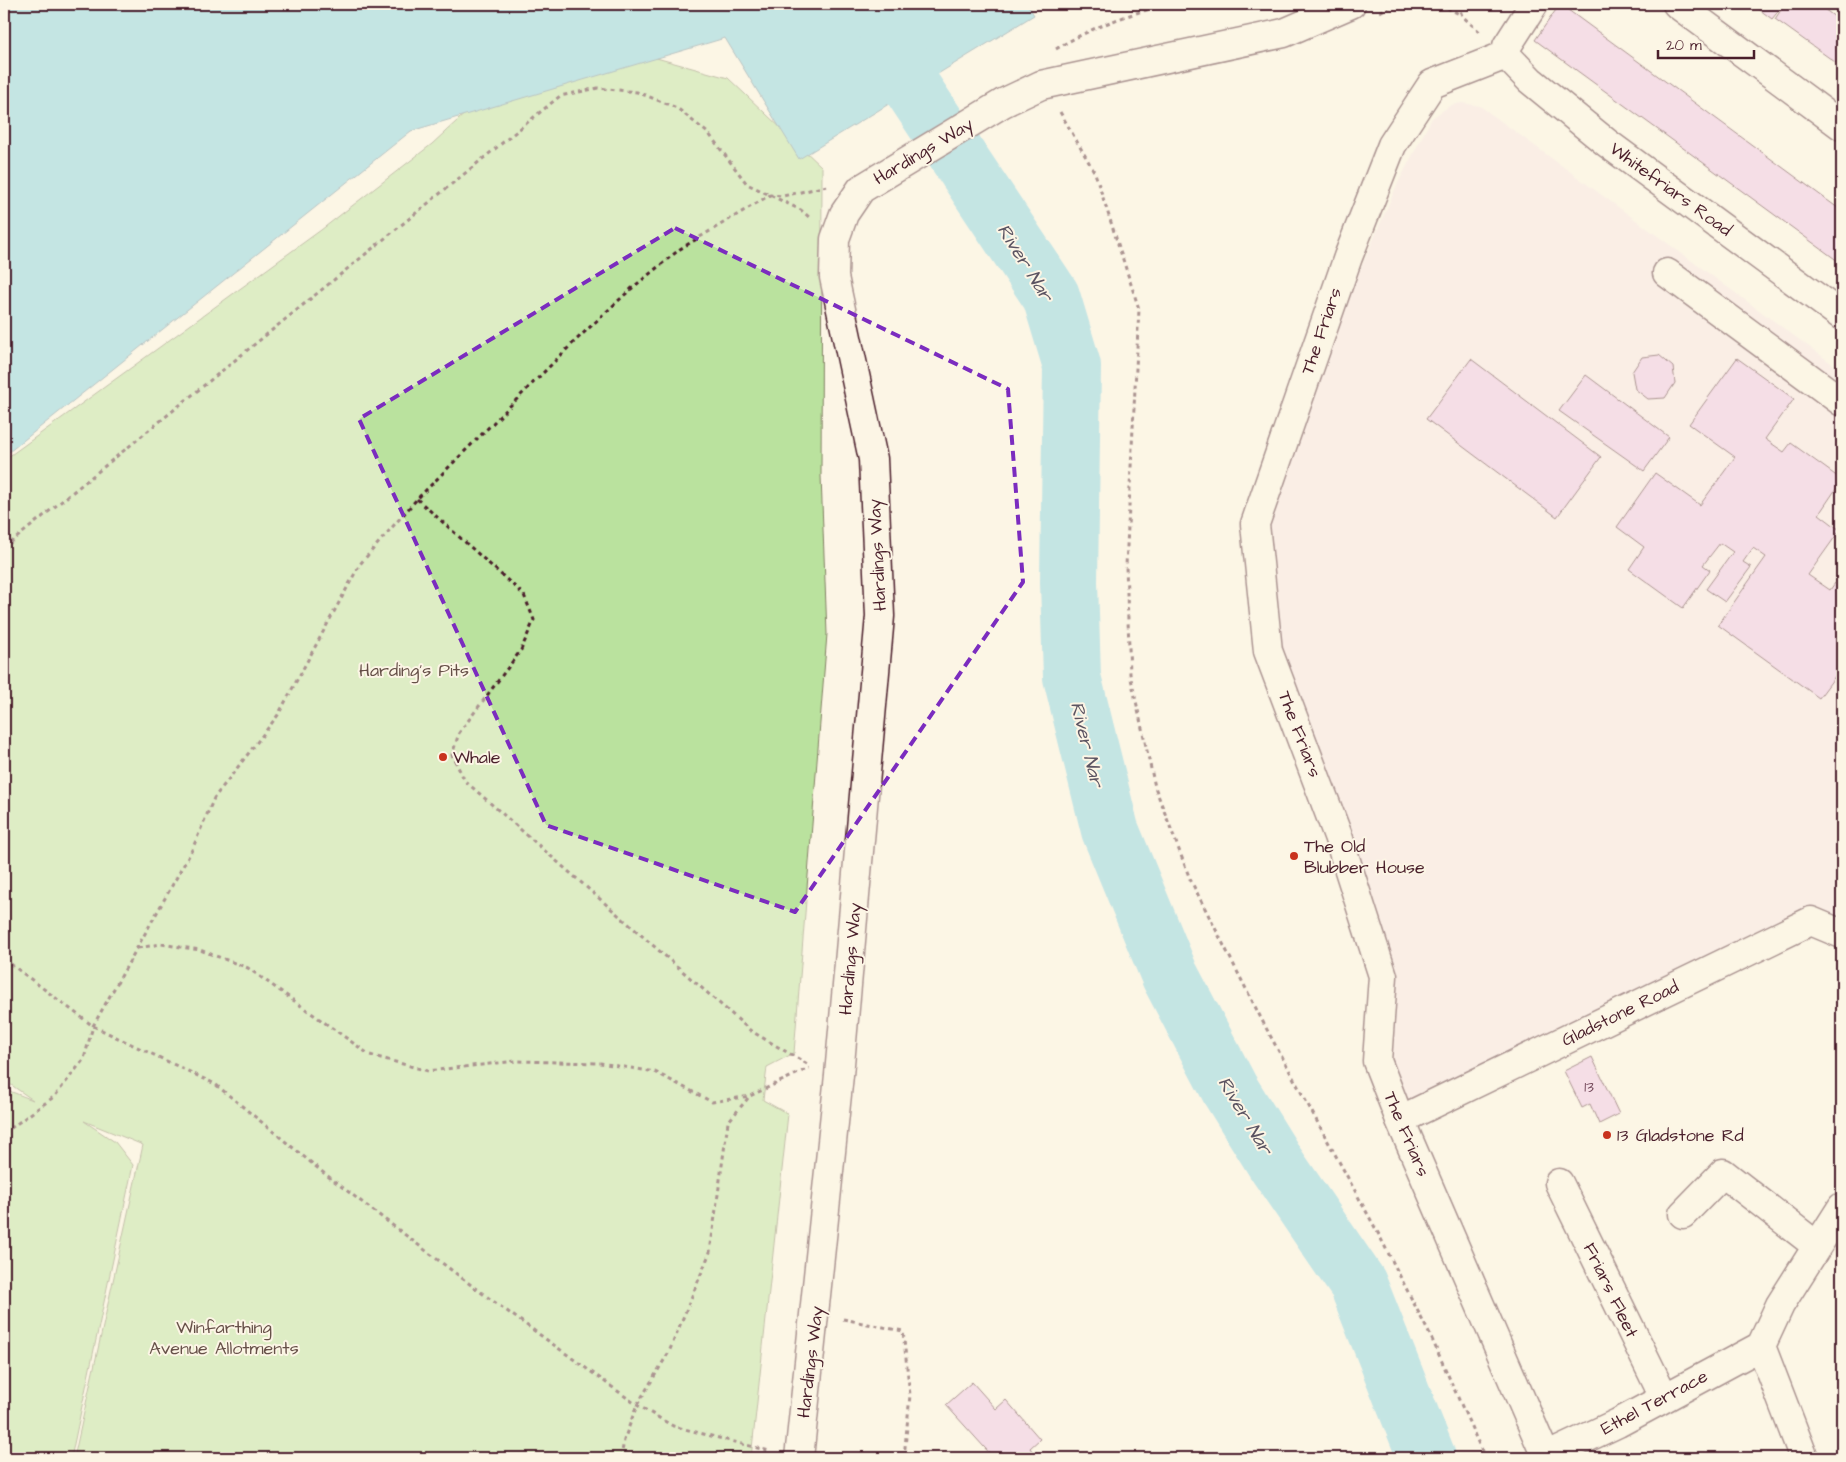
<svg xmlns="http://www.w3.org/2000/svg" width="1846" height="1462" font-family="'Architects Daughter',sans-serif">
  <style>
    .built { fill: #f8e5e5 }
    .green { fill: #bae29e; stroke: #828064 }
    .water { fill: #82d0e1; stroke: #6c8998 }
    .lines { fill: none; stroke-linecap: round; stroke-linejoin: round }
    .river { stroke: #82d0e1; stroke-width: 58 }
    .building { fill: #eec1e6; stroke: #4a1f2b }
    .minor-casing { stroke: #4a1f2b; stroke-width: 31 }
    .path { stroke: #4a1f2b; stroke-width: 3; stroke-dasharray: 4 4; stroke-linecap: butt }
    .minor { stroke: #fcf5e5; stroke-width: 28 }
    .marked { fill: none; stroke: #7b2cbf; stroke-width: 4; stroke-dasharray: 10 6; stroke-linejoin: round }
    .poi-dot { fill: #c8321e; stroke: #fcf5e5; stroke-width: 2 }
    .labels { text-anchor: middle; stroke-width: 4; stroke-linejoin: round; paint-order: stroke }
    .number-label { font-size: 15px; fill: #73485a }
    .street-label { font-size: 18px; fill: #4a1f2b; stroke: #fcf5e5 }
    .park-label { font-size: 18px; fill: #665048; stroke: #fcf5e5 }
    .poi-label { font-size: 18px; fill: #4a1f2b; stroke: #fcf5e5; text-anchor: start }
    .water-label { font-size: 19px; font-style: italic; fill: #5b5462; stroke: #fcf5e5 }
  </style>
  <rect width="100%" height="100%" fill="#fcf5e5"/>
  <filter id="ink" filterUnits="userSpaceOnUse"><feTurbulence type="fractalNoise" baseFrequency=".02" numOctaves="2"/><feDisplacementMap in="SourceGraphic" scale="10" xChannelSelector="R" yChannelSelector="G"/><feConvolveMatrix kernelMatrix="1 2 1 2 8 2 1 2 1" color-interpolation-filters="sRGB"/></filter>
  <g filter="url(#ink)">
    <path class="built" d="M1462,103L1480,106L1842,371V934L1823,929L1398,1110L1375,962L1275,667L1266,516L1332,335L1397,185L1432,118L1451,105Z"/>
    <path class="green" d="M624,49L728,78L822,167L821,476L827,634L794,1053L767,1067L763,1100L788,1114L751,1458H74L143,1145L84,1121L115,1142L133,1165L71,1458H4V1089L33,1100L4,1080V460L321,230L432,144L509,73Z"/>
    <path class="water" d="M4,4H1027L1034,15L799,159L725,38L411,131L4,456Z"/>
    <g class="lines">
      <path class="river" d="M876,4L913,89L1051,296L1072,366L1069,582L1072,677L1110,830L1170,976L1230,1090L1276,1164L1358,1284L1427,1458"/>
    </g>
    <path class="building" d="M1560,4L1842,211V264L1535,40Z
      M1752,4H1784L1772,19Z
      M1785,4H1817L1842,22V67L1775,19Z
      M1659,355L1673,367L1675,383L1665,398L1648,399L1635,389L1632,372L1642,357Z
      M1737,358L1794,399L1765,439L1784,452L1791,443L1842,480L1819,514L1840,530L1808,575L1830,590L1835,583L1842,589V667L1819,698L1718,625L1766,557L1753,548L1743,562L1751,567L1725,602L1706,589L1733,552L1720,543L1703,565L1710,570L1683,608L1629,569L1644,547L1617,527L1655,473L1700,505L1735,457L1689,424Z
      M1471,359L1601,457L1557,517L1426,419Z
      M1586,375L1669,437L1644,471L1559,411Z
      M1592,1057L1619,1114L1599,1124L1590,1104L1582,1108L1564,1071Z
      M972,1382L996,1409L1006,1400L1040,1439L1030,1448L1037,1458H994L946,1405Z"/>
    <g class="lines">
      <g class="minor-casing">
        <path id="minor" d="M1677,4L1842,126
          M1506,55L1432,84L1392,145L1348,257L1255,524L1268,651L1338,836L1383,976L1377,1061L1400,1120L1546,1457L1618,1423L1761,1346
          M1506,55L1530,80L1607,143L1842,316
          M1506,55L1507,46L1534,4
          M1667,273L1842,402
          M1400,1120L1811,921L1842,934
          M1559,1183L1664,1397
          M1683,1214L1723,1173L1817,1246
          M1761,1346L1780,1305L1842,1207
          M1761,1346L1804,1458
          M799,1458L839,1075L880,616L873,459L834,277L835,239L844,214L861,189L1003,103L1041,85L1284,33L1351,4"/>
      </g>
      <path class="path" d="M1440,4L1461,15
        M1458,4L1462,16L1480,32
        M1380,12L1393,4
        M1056,49C1092,27 1129,13 1171,4
        M1060,112L1095,173L1139,309L1126,566L1130,674L1155,787L1190,879L1265,1026L1378,1233L1431,1337L1485,1458
        M417,499L524,595L534,620L521,650L459,733L452,755L465,781L751,1031L809,1065
        M4,548L560,96L598,88L637,92L677,108L709,134L747,184L801,210L810,218
        M138,948L161,944L200,950L248,968L370,1055L428,1071L516,1061L600,1063L655,1072L712,1102L750,1096L809,1068
        M4,959L93,1026L215,1084L325,1174L475,1288L637,1405L673,1426L769,1451
        M4,1133L55,1096L84,1059L93,1026L191,852L214,798L278,715L360,564L417,499L575,341L631,289L680,249L770,195L783,196L827,186
        M843,1319L903,1331L910,1395L904,1458
        M621,1458L624,1440L637,1405L669,1352L710,1252L728,1122L749,1097"/>
      <use href="#minor" class="minor"/>
    </g>
  </g>
  <path d="M0 0H1846V1462H0ZM675,228L1008,389L1023,582L795,912L546,825L359,419Z" fill="#fcf5e5" fill-opacity=".55" fill-rule="evenodd"/>
  <path class="marked" d="M675,228L1008,389L1023,582L795,912L546,825L359,419Z"/>
  <g class="poi-dot">
    <circle cx="443" cy="757" r="5"/>
    <circle cx="1294" cy="856" r="5"/>
    <circle cx="1607" cy="1135" r="5"/>
  </g>
  <g class="labels">
    <g class="number-label">
      <text x="1589" y="1092">13</text>
    </g>
    <g class="street-label">
      <text transform="translate(923 151) rotate(-31)" y="6">Hardings Way</text>
      <text transform="translate(1671 189) rotate(36)" y="6">Whitefriars Road</text>
      <text transform="translate(1321 331) rotate(-71)" y="6">The Friars</text>
      <text transform="translate(877 555) rotate(-93)" y="6">Hardings Way</text>
      <text transform="translate(1300 734) rotate(69)" y="6">The Friars</text>
      <text transform="translate(850 959) rotate(-85)" y="6">Hardings Way</text>
      <text transform="translate(1620 1013) rotate(-26)" y="6">Gladstone Road</text>
      <text transform="translate(1407 1134) rotate(67)" y="6">The Friars</text>
      <text transform="translate(1611 1290) rotate(64)" y="6">Friars Fleet</text>
      <text transform="translate(810 1362) rotate(-83)" y="6">Hardings Way</text>
      <text transform="translate(1654 1402) rotate(-28)" y="6">Ethel Terrace</text>
    </g>
    <g class="park-label">
      <text x="414" y="676">Harding's Pits</text>
      <text x="224" y="1333">Winfarthing<tspan x="224" dy="21">Avenue Allotments</tspan></text>
    </g>
    <g class="poi-label">
      <text x="453" y="763">Whale</text>
      <text x="1304" y="852">The Old<tspan x="1304" dy="21">Blubber House</tspan></text>
      <text x="1617" y="1141">13 Gladstone Rd</text>
    </g>
    <g class="water-label">
      <text transform="translate(1026 262) rotate(58)" y="7">River Nar</text>
      <text transform="translate(1088 744) rotate(76)" y="7">River Nar</text>
      <text transform="translate(1246 1115) rotate(59)" y="7">River Nar</text>
    </g>
  </g>
  <rect width="1846" height="1462" fill="none" stroke="#fcf5e5" stroke-width="20"/>
  <rect x="10" y="10" width="1826" height="1442" fill="none" stroke="#4a1f2b" stroke-width="2" filter="url(#ink)"/>
  <path d="M1658 50v8h96v-8" fill="none" stroke="#4a1f2b" stroke-width="2.5"/>
  <text x="1666" y="50" font-size="15" fill="#4a1f2b" stroke="#fcf5e5" stroke-width="4" paint-order="stroke">20 m</text>
</svg>
